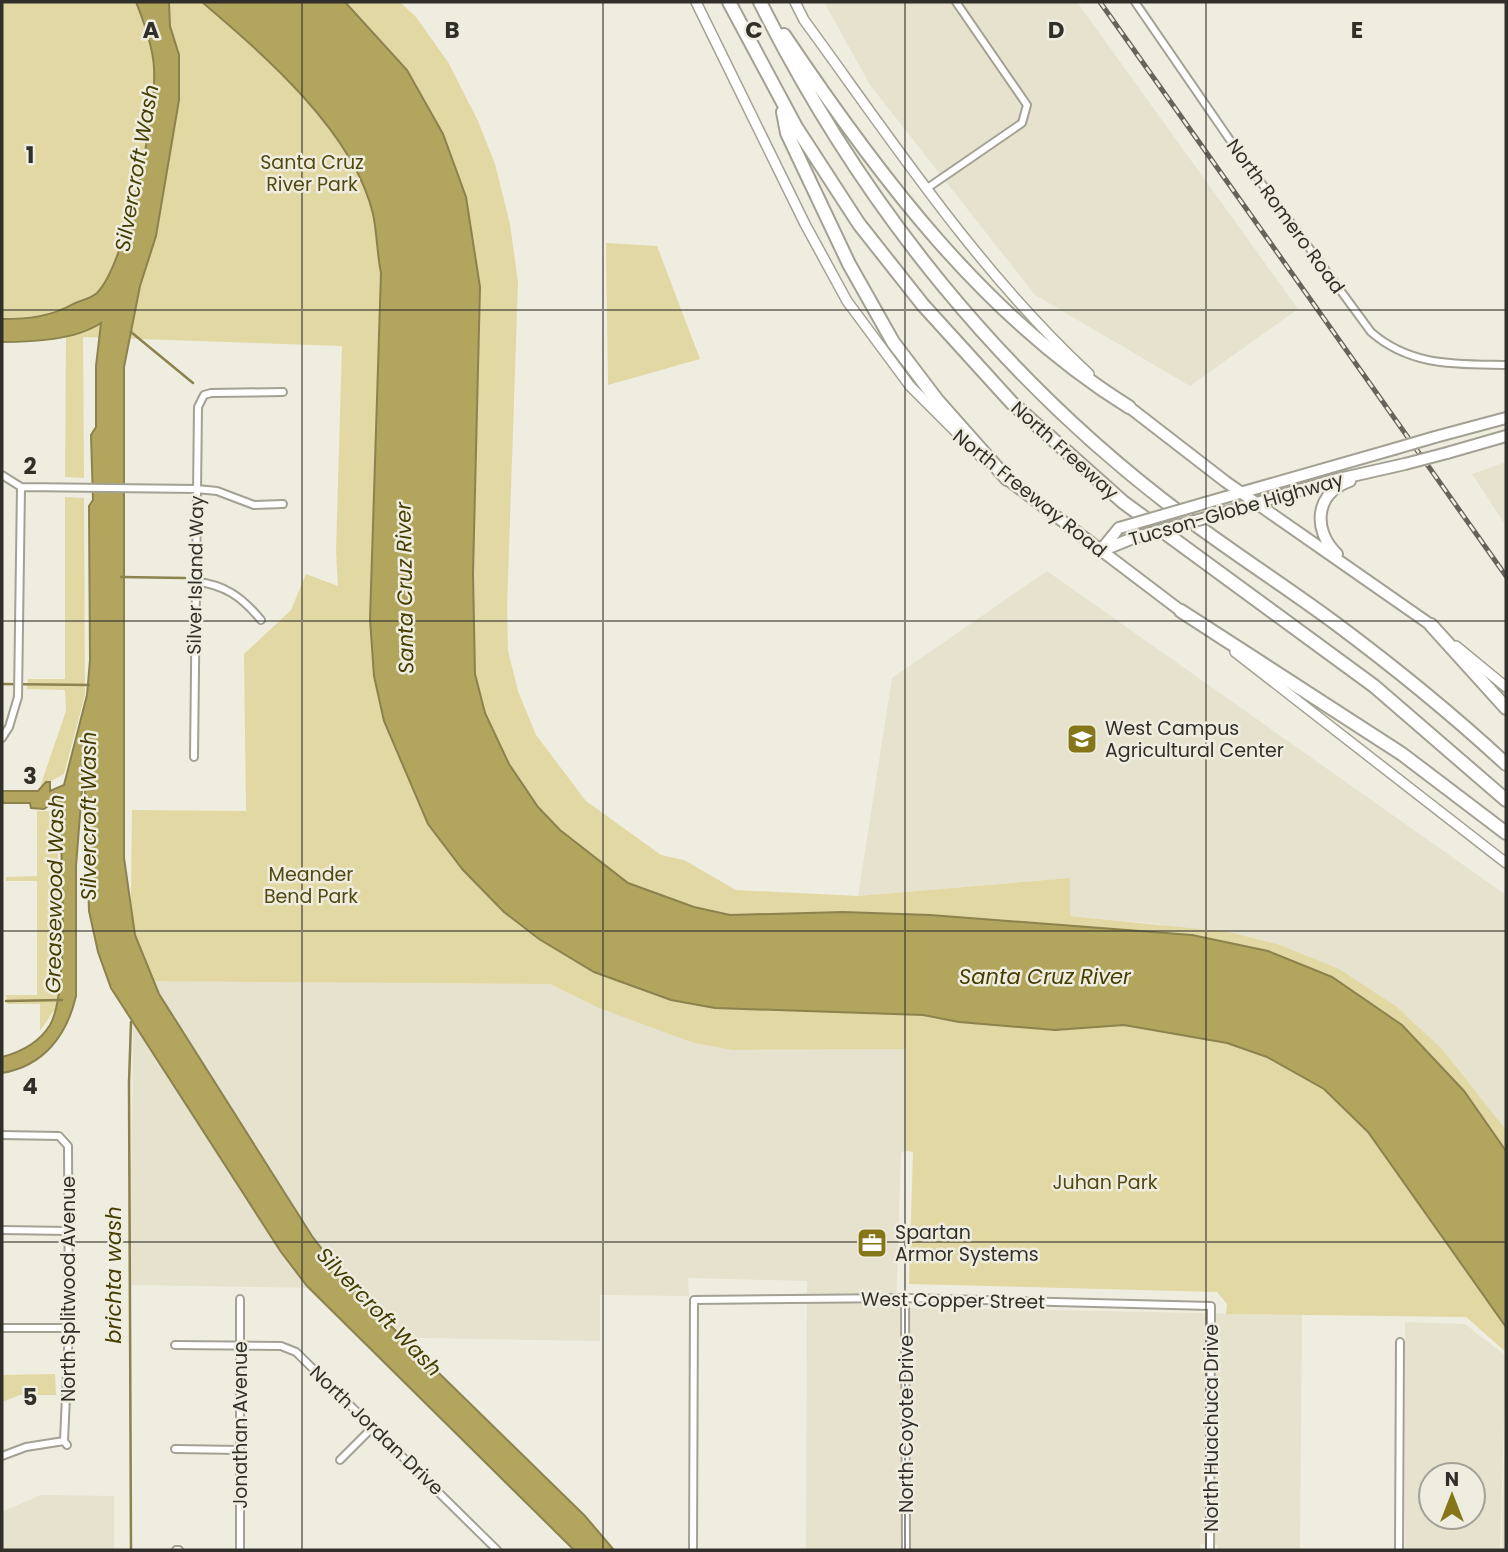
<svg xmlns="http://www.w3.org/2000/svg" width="1508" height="1552" font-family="Poppins,sans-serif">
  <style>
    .built { fill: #e6e2cd; fill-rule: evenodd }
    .green { fill: #e2d8a4 }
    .water { fill: #b2a55e; stroke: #8b824e; stroke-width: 2 }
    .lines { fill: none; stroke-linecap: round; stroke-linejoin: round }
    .stream { stroke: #8b824e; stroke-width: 2.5 }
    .minor-casing { stroke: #a3a194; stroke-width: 10 }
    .secondary-casing { stroke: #a3a194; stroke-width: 12 }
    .trunk-casing { stroke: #a3a194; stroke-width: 14 }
    .motorway-casing { stroke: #a3a194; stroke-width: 16 }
    .minor { stroke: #fff; stroke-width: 6 }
    .secondary { stroke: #fff; stroke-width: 9 }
    .trunk { stroke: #fff; stroke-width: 10 }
    .motorway { stroke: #fff; stroke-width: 12 }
    .rail-casing { stroke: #65645c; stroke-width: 5 }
    .rail { stroke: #efeddf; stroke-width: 2.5; stroke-dasharray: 8; stroke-linecap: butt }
    .trunk-bridge-casing { stroke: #a3a194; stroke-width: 14; stroke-linecap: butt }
    .trunk-bridge { stroke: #fff; stroke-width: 10 }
    .grid { fill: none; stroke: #302f2a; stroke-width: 2; stroke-opacity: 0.55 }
    .labels { text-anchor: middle; stroke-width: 5; stroke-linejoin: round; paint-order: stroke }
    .park-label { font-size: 19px; fill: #524810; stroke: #efeddf }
    .street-label { font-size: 19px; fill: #302f2a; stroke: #efeddf }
    .poi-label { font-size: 19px; fill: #302f2a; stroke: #efeddf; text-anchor: start }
    .water-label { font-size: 21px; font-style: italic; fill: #453c00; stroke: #efeddf }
    .grid-label { font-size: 23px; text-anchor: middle; font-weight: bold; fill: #302f2a; stroke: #efeddf; stroke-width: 5; stroke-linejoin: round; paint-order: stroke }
  </style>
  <rect width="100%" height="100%" fill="#efeddf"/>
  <path class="built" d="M824,2H1077L1298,309L1190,386L1035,295L870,85Z
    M1506,462V526L1472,474Z
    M1047,571L1506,895V1130L1443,1050L1397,1007L1159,924L1069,916L1070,878L858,896L892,678Z
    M130,981L550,984L599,1008L733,1050L906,1049V1151L901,1153L896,1307L1302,1315L1300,1550H1218V1545L1201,1544L1200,1550H806L807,1281L688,1278L689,1296L600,1295V1341L364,1337L319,1288L130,1285L133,1033Z
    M1405,1322L1465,1324L1506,1356L1500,1550H1405ZM1473,1475V1517H1431V1475Z
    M1506,1400V1550H1502V1517Z
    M40,1495L114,1496V1550H2V1512Z"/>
  <path class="green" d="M2,2H400L416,17L448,62L478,121L495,164L510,224L518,282L507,608L508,651L518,691L536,735L586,801L661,855L684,860L736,890L858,896L1070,878V916L1229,932L1280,945L1339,969L1397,1007L1443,1050L1506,1130V1352L1466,1317L1226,1314L1227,1304L1217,1292L909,1284L913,1152L906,1151L905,1049L733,1050L694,1043L599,1008L550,984L130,981L132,810L246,811L244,654L291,610L306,574L338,586L336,551L342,346L83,337L84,478L65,477L66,336L2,335Z
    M606,243L657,246L700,359L608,385Z
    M65,497L84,498L85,695L64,774L40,787L66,711L65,690L27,689L28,679H65Z
    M37,811H53L58,829V992L55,1009L40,1031V1004H7L6,995H37V881H6V877L37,876Z
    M55,1374L56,1395H20L2,1402V1375Z"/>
  <path class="water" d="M136,2H169L170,26L179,55V100L156,236L140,286L124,367V858L135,935L159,994L312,1236L350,1286L585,1516L614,1550H574L307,1286L281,1252L111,988L98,952L89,911L85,790H82L76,866V996C67,1035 44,1066 2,1073V1057C21,1052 39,1043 50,1025C69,992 61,872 61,827L57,807L53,803L44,809L31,808L30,803H2V791H38L46,782H50V791L64,785L87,695L90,660L89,506L93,500L91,435L96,427V366L101,323C75,340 34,342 2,342V319C28,319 50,317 73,304C81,300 90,299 97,293C127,262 157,112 154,68C153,46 144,22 136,2Z
    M202,2H345L407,70L443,134L466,197L480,287L473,574L475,674L485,713L509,764L538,807L560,830L628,883L694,907L730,915L843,912L930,915L1192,935L1268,951L1332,977L1402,1025L1464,1091L1506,1151V1327L1368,1132L1324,1089L1267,1057L1227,1043L1124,1025L1055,1030L959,1022L923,1015L715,1008L671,1000L594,972L539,939L504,912L463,870L428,824L384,721L374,676L370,619L381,273C377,254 377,232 373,214C354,132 263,54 202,2Z"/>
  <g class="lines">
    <path class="stream" d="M131,332L193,383
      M121,577L185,578
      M2,684L89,685
      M6,1001L62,1000
      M131,1550L129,1083L131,1022"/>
    <g class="minor-casing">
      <path id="minor" d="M1135,2L1232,143L1371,332C1411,367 1457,364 1506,365
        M926,189L1022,123L1027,105L956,2
        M2,475L21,487L197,489L217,491L254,505L283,504
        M194,581C225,585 241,596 261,620
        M2,738L9,727L18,697L21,487
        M194,757L198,407L204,395L211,393L283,392
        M2,1135L59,1136L68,1146L69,1328L64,1441
        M2,1230L69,1231
        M905,1298L906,1550
        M2,1328H69
        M175,1345L281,1346L296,1352L497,1550
        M175,1449L240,1450
        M2,1456L26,1447L64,1441L67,1445
        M340,1460L374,1426
        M176,1550H179
        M240,1550V1299
        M693,1550L694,1300L905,1298L1211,1306L1210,1550
        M1399,1550L1400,1342"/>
    </g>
    <g class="secondary-casing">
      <path id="secondary" d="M696,2L805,224L847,301L910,386L983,459
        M795,2L804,20C894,143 977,270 1089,374
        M1456,646L1506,687
        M1235,652L1506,863"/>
    </g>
    <g class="trunk-casing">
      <path id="trunk" d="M1129,407L1226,482L1431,625
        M1435,437L1506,418
        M1447,453L1506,436
        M1007,479L1181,611
        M1205,503L1394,449
        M1220,514L1330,481L1405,464
        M1101,550L1119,528
        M1101,551L1133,538
        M1337,554C1312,530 1315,493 1350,481"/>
    </g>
    <g class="motorway-casing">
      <path id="motorway" d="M729,2L796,127L859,224L923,305L1012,403L1123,502L1374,686L1506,800
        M760,2C861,204 1002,380 1184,516C1233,553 1285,586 1335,623C1394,667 1452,714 1506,764
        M784,35C878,175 984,317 1129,407
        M783,112L787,133L849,264L893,342L937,400L1007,479
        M1181,611L1402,754L1506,833
        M1431,625L1506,708"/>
    </g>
    <use href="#minor" class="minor"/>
    <use href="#secondary" class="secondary"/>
    <use href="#trunk" class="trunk"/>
    <use href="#motorway" class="motorway"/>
    <g class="rail-casing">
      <path id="rail" d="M1100,2L1506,576"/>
    </g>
    <use href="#rail" class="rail"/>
    <g class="trunk-bridge-casing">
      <path id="trunk-bridge" d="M1394,449L1435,437
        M1405,464L1447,453
        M1119,528L1205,503
        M1133,538L1220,514"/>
    </g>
    <use href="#trunk-bridge" class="trunk-bridge"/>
  </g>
  <path class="grid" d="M302,2V1550M603,2V1550M905,2V1550M1206,2V1550M2,310H1506M2,621H1506M2,931H1506M2,1242H1506"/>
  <defs>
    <g id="university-square" transform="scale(1.575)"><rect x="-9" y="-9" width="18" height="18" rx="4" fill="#86761a" stroke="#efeddf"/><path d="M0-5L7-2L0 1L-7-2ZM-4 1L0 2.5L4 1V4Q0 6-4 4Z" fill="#fff"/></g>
    <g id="office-square" transform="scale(1.575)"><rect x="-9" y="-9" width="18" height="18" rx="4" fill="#86761a" stroke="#efeddf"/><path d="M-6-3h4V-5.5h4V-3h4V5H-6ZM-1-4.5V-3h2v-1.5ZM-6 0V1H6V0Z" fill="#fff"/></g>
  </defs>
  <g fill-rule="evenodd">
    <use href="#university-square" x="1082" y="739"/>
    <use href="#office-square" x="872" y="1243"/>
  </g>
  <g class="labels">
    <g class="park-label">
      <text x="312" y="169">Santa Cruz<tspan x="312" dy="22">River Park</tspan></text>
      <text x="311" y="881">Meander<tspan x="311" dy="22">Bend Park</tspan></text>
      <text x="1105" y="1189">Juhan Park</text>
    </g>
    <g class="street-label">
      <text transform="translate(1286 216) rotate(54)" y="7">North Romero Road</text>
      <text transform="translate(1065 450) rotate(42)" y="7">North Freeway</text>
      <text transform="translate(1030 493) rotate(39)" y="7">North Freeway Road</text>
      <text transform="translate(1236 509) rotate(-16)" y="7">Tucson-Globe Highway</text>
      <text transform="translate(195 575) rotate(-89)" y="7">Silver Island Way</text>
      <text transform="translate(68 1289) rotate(-90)" y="7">North Splitwood Avenue</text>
      <text transform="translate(953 1300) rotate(1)" y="7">West Copper Street</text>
      <text transform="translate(906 1424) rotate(-90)" y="7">North Coyote Drive</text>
      <text transform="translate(240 1425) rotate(-90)" y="7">Jonathan Avenue</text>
      <text transform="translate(1211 1428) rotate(-90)" y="7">North Huachuca Drive</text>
      <text transform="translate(377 1430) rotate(44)" y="7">North Jordan Drive</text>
    </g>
    <g class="poi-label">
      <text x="1105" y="735">West Campus<tspan x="1105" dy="22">Agricultural Center</tspan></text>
      <text x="895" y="1239">Spartan<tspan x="895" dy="22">Armor Systems</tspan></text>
    </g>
    <g class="water-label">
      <text transform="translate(137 168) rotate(-80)" y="7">Silvercroft Wash</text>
      <text transform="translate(405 588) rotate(-91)" y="7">Santa Cruz River</text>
      <text transform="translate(89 816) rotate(-90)" y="7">Silvercroft Wash</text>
      <text transform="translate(55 894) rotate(-89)" y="7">Greasewood Wash</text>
      <text x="1045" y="984">Santa Cruz River</text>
      <text transform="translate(114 1275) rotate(-90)" y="7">brichta wash</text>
      <text transform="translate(379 1312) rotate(46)" y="7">Silvercroft Wash</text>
    </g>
  </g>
  <g class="grid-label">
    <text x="151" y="38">A</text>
    <text x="452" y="38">B</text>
    <text x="754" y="38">C</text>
    <text x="1056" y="38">D</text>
    <text x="1357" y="38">E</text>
    <text x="30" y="163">1</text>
    <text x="30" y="474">2</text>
    <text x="30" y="784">3</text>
    <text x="30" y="1094">4</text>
    <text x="30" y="1405">5</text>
  </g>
  <rect width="1508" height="1552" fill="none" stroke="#302f2a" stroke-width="7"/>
  <g transform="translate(1452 1496)"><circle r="33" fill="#efeddf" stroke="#a3a197" stroke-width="2"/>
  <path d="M0-5L12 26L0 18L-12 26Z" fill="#86761a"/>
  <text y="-10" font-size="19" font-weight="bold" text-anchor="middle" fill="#302f2a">N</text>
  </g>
</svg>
